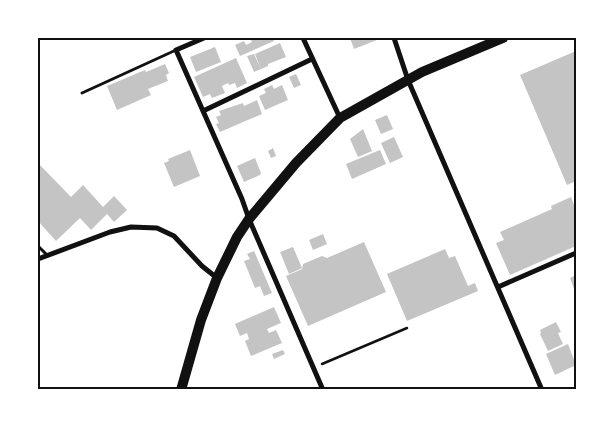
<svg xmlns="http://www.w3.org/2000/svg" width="614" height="427" font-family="'Varela Round',sans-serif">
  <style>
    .building { fill: #c4c4c4 }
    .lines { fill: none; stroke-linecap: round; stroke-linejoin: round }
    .path { stroke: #111; stroke-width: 2.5 }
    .service { stroke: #111; stroke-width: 3 }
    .minor { stroke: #111; stroke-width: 5 }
    .primary { stroke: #111; stroke-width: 10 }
    .neatline { fill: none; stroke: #111; stroke-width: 2 }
  </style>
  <rect width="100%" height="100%" fill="#fff"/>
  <path class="building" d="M250,38H273L274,41L240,56L235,45L244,41L246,45L252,42Z
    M350,38H382L354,49Z
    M280,43L286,57L268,64V66L261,69L255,54Z
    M215,47L221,62L196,72L190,57Z
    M576,51V181L567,185L520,75Z
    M254,54L261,69L254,72L247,56Z
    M236,58L247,83L237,88L235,83L229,85L228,83L222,86L225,93L212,98L210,94L203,97L194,77Z
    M165,64L169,73L166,75L168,81L148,89L151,95L117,110L107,86L145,70L146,72Z
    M296,74L301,85L294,88L289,77Z
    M272,85L274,89L282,85L288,100L265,110L259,96L266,93L264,89Z
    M257,100L262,114L220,132L216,124L219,123L216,117L221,115L219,111L243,103L244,106Z
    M387,115L393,129L381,134L375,120Z
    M363,129L372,151L358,157L350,139Z
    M394,137L403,157L390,163L381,143Z
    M273,148L276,156L271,158L268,151Z
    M190,150L200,176L174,187L164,163L169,161L168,159Z
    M380,150L386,164L352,179L346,164Z
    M255,158L261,173L260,175L244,182L237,166Z
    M38,163L71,197L83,185L103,207L114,196L127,210L114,222L107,214L91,230L80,218L56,241L38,221Z
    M571,197L576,210V246L510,275L496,243L504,240L500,232L552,209L551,206Z
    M323,234L327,244L313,250L309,240Z
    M364,242L386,292L308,326L286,276L302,269L303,264L322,256L327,258Z
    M293,247L302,268L289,274L280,252Z
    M445,249L449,258L455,256L468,286L475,283L478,291L407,321L387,274Z
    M254,251L272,293L264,296L260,286L255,288L244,261L250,259L247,254Z
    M576,275V294L570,278Z
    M274,307L281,323L267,329L269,333L276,330L282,343L251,356L245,341L249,339L247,333L240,336L235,324Z
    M556,322L561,332L558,333L563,344L548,351L540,334L541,333L540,330Z
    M568,344L576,365L555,375L546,354Z
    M283,350L285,354L274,359L272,354Z"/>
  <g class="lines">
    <path class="path" d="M322,364L407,328"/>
    <path class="service" d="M82,93L176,50
      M38,246L47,255"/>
    <path class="minor" d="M204,38L176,50L242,199L249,219L323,390
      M303,38L340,118
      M394,38L408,80L542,390
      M203,111L312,59
      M38,259L110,232L131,227L157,228L174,236L202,266L217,278
      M498,287L576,253"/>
    <path class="primary" d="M181,390L201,320L217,278L237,237L249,219L296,163L340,118L422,72L503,38"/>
  </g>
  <rect width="614" height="427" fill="none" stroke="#ffffff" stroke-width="78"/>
  <rect x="39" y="39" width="536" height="349" class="neatline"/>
</svg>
